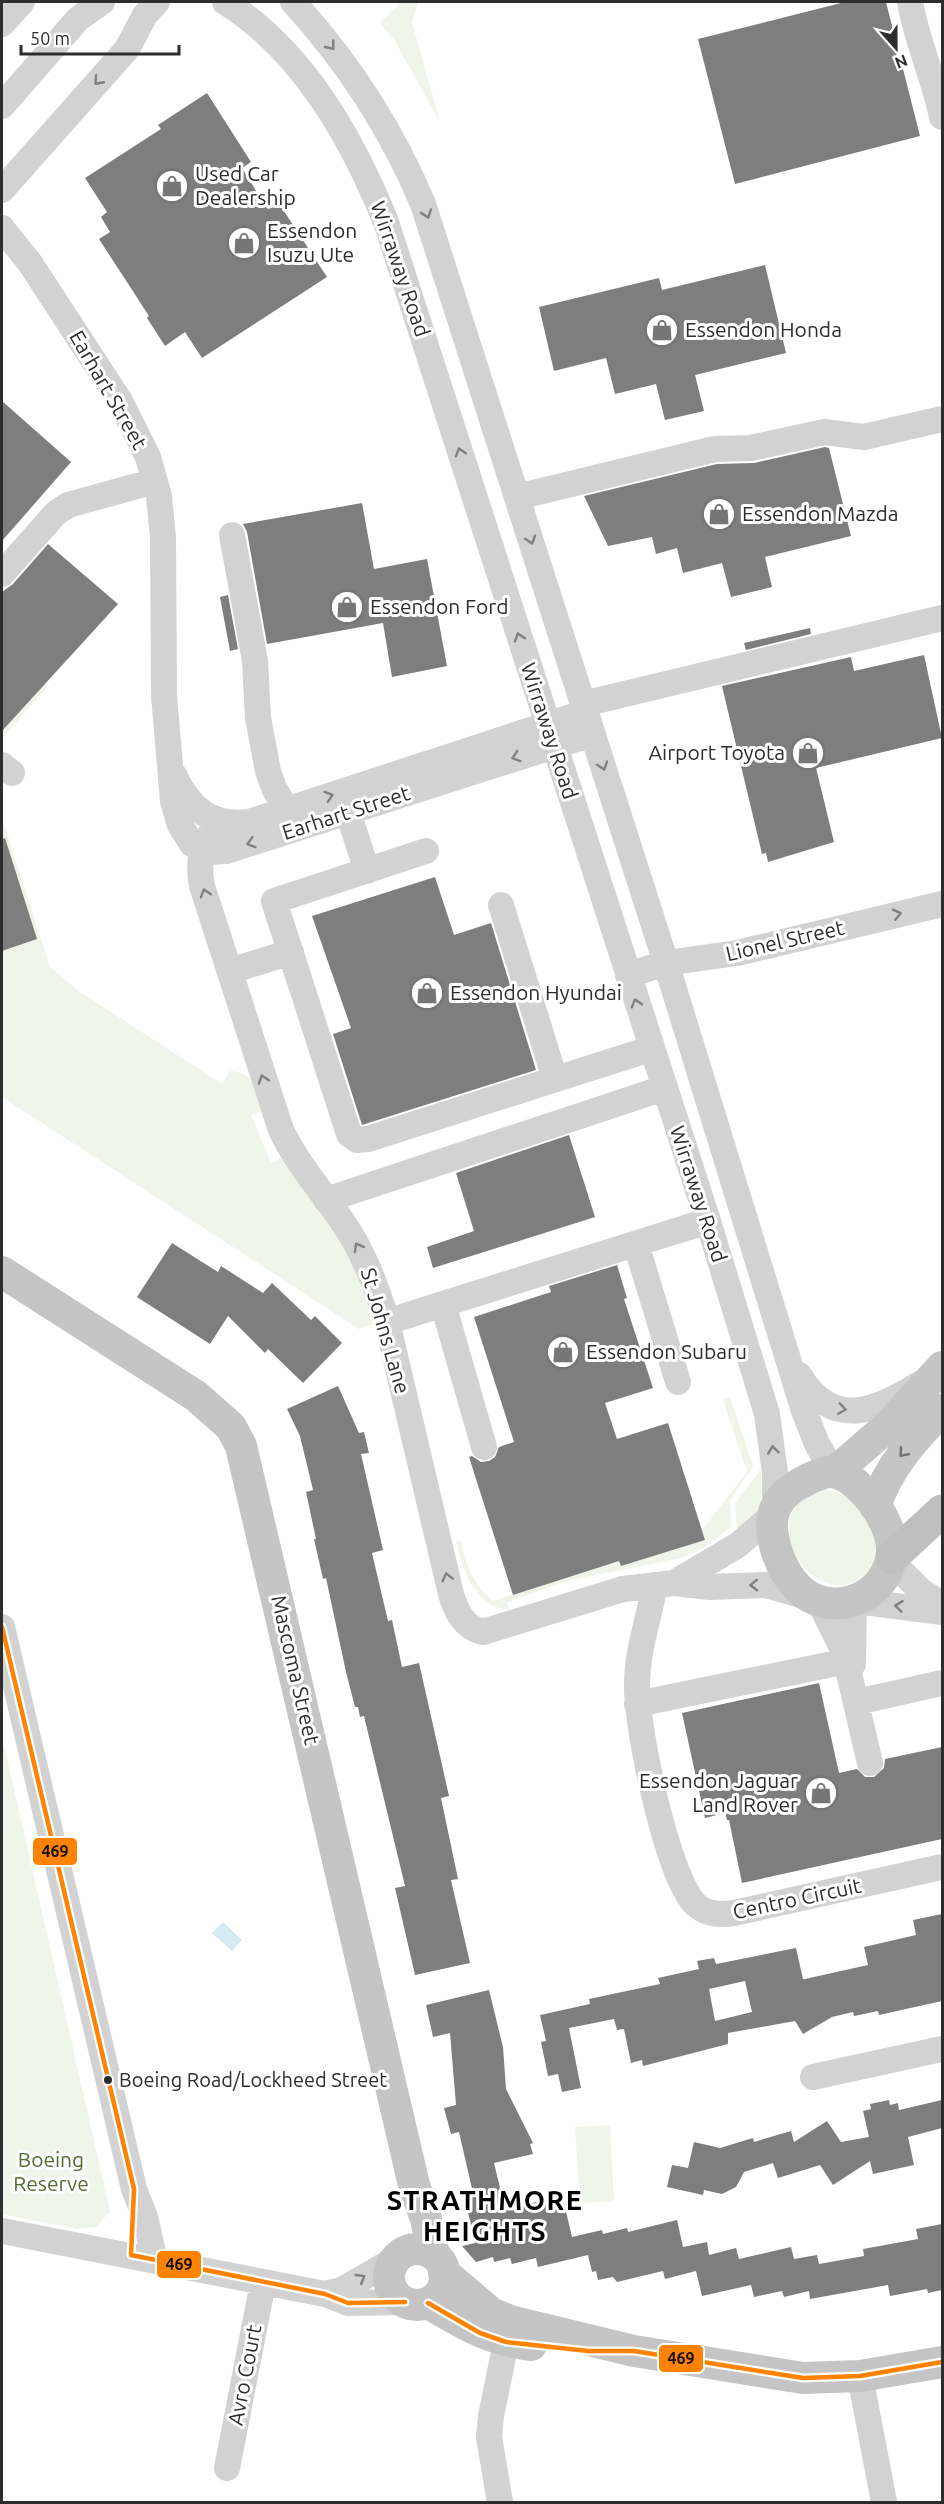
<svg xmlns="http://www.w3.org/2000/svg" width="944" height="2504" font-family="Ubuntu,sans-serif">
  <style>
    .green { fill: #f0f5ea }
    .water { fill: #d5e9f3 }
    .building { fill: #7e7e7e; fill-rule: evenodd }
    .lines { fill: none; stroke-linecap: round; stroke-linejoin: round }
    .minor { stroke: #d2d2d2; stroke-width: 26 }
    .major { stroke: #c5c5c5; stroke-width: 32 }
    .highway { stroke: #bfbfbf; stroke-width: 33 }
    .bus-1-casing { stroke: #fff; stroke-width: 9 }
    .bus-1 { stroke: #ff8200; stroke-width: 4.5 }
    .oneway { stroke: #808080 }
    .oneway2 { stroke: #717171 }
    .bus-dot { fill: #2d2d2d; stroke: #fff; stroke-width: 2 }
    .labels { text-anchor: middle; stroke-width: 6; stroke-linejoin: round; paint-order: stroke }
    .bus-label { font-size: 20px; fill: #2d2d2d; stroke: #fff; text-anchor: start }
    .poi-label { font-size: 21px; fill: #2d2d2d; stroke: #fff; text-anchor: start }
    .street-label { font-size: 21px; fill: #2d2d2d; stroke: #fff }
    .park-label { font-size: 21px; fill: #526d36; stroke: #fff }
    .district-label { font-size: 27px; font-weight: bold; letter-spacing: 1.5px; fill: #000; stroke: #fff }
    .line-badge { stroke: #fff; stroke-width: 2 }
    .pale-badge-label { font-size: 16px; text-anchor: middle; font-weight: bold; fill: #111 }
  </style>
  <rect width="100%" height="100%" fill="#fff"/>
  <path class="green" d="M401,2H418L412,22L440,122L395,41L380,23Z
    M2,643L48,686L2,739Z
    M2,818L50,967L80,992L222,1084L230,1071C254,1072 258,1091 265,1111L251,1115L271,1163L285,1156L353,1256L378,1322L359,1329L2,1097Z
    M730,1398L753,1466L730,1501L731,1527L702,1549L681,1558L571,1580L507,1602L509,1610C474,1607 463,1570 456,1541H461C466,1566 474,1585 493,1601L619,1561L621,1566L705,1540L702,1530L747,1472L723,1400Z
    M761,1469C762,1502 765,1511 737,1530L735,1503Z
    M827,1490C836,1492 844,1494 852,1500C872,1516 887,1557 863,1576C810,1619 748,1503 827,1490Z
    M2,1736L110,2211L96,2227L77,2229L2,2214Z
    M610,2125L614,2201L580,2203L575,2127Z"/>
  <path class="water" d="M223,1922L242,1940L232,1951L212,1933Z"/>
  <path class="building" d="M845,2H886L920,136L735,184L698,39Z
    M207,93L251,162L242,168L258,194L268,209L280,205L327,277L202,358L185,332L165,346L147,318L149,316L99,239L110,232L101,217L107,212L85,178L161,129L158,125Z
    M765,265L786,353L695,375L704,411L665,420L656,384L615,394L606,358L554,371L539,307L659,278L662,290Z
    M2,401L71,462L2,541Z
    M825,447L829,448L851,536L765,557L772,587L731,597L722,563L683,573L677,548L656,554L652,537L608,546L584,496L717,464L754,463Z
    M362,503L374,569L427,559L447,666L392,677L383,623L267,644L247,532L243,524Z
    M48,544L118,604L2,731V592L13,584Z
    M228,595L238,649L230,651L220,597Z
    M810,628L811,634L746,650L744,643Z
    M924,655L942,738L816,768L834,842L768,862L766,853L762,854L722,686L851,657L854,671Z
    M5,838L37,939L2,951V839Z
    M435,877L454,935L491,923L536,1070L362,1125L333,1034L351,1028L312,916Z
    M569,1135L595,1217L433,1268L427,1247L474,1231L456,1173Z
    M172,1243L218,1272L221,1266L263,1293L272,1283L311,1320L315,1316L342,1343L303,1383L268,1349L265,1353L228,1316L210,1344L137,1297Z
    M617,1265L627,1298L624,1299L653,1388L605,1403L617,1439L668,1423L705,1540L621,1566L619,1561L513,1595L469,1457L472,1456L481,1462L489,1461L495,1457L499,1447L514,1442L474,1317L551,1292L549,1286Z
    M338,1386L359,1433L364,1432L369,1453L361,1454L383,1550L372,1553L388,1621L392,1620L402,1667L419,1663L449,1796L441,1798L458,1879L451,1880L470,1963L415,1975L395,1888L405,1886L364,1716L360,1717L358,1707H355L346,1672L326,1578L323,1579L314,1539H316L306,1492L313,1490L300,1436L287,1409Z
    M819,1683L839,1773L857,1769L865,1777H874L884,1768L885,1759L942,1747V1839L742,1883L729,1820H727L725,1813L705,1818L682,1713Z
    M942,1914V2001L879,2015L878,2011L854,2016L853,2012L832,2017L803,2034L795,2021L728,2033V2044L643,2066L642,2060L631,2063L624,2029L617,2030L614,2019L569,2028L581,2088L562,2092L558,2074L548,2076L541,2042L546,2041L540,2015L590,2004L589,1999L660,1984L658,1978L699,1969L697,1961L714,1958L716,1964L796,1948L803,1979H805L868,1965L864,1947L916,1935L913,1920ZM745,1981L752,2012L715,2021L709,1989Z
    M489,1990L503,2047L506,2089L533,2143L530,2144L533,2154L494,2163L505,2209L551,2199L553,2206L564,2203L572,2237L602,2230L603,2234L627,2228L628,2232L677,2220L683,2247L707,2242L709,2255L736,2248L739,2259L791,2247L794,2259L817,2255L819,2264L864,2256L863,2249L918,2239L916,2229L942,2224V2290L928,2293L927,2289L890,2296L888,2285L810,2299L809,2291L784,2297L782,2291L754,2297L751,2285L702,2296L696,2271L665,2279L663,2271L617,2282L613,2277L598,2280L596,2271L592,2272L588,2255L538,2267L536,2258L512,2264L510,2258L494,2262L493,2257L476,2262L462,2246L475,2243L464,2195L473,2193L459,2132L451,2134L444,2108L456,2105L450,2033L433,2037L426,2005Z
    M889,2100L890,2105L898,2103L899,2110L942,2100V2128L908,2137L914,2165L873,2174L870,2161L833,2185L820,2165L778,2178L773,2163L744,2172L736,2187L722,2194L704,2190L703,2195L667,2187L672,2165L688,2168L694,2142L720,2148L753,2138L754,2142L791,2131L794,2142L827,2121L841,2142L869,2137L863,2111L871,2109L870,2104Z"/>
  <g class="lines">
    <path class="minor" d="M225,2C303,51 352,138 386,222L708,1221L767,1414L775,1473V1508
      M293,2C349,63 391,128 423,204L666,963L804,1411L817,1444L833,1471
      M910,2C917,42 934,78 942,117
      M2,24L22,2
      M2,106L78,19L102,2
      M2,190L127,49L145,15L157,2
      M2,228L30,263L120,401L148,457L159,496L163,538L164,695L173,801L180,825L192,844L208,852L226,851L592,734
      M517,497L715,449L751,448L824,432L864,437L942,419
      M232,535L255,661L258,718L268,771L274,788L295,823
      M2,574L56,513L68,505L155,481
      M583,704L942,618
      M2,765L12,773
      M174,775C189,808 212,827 249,822L586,712
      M348,812L367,871
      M230,823C202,828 197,861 202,886L281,1130C297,1163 319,1188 340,1218C363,1250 376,1285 387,1322L451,1594C456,1611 464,1628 483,1632L623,1589L674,1583L710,1587L766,1585L811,1598
      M426,851L274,901L349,1134L357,1140L368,1139L650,1049
      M501,905L555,1079
      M230,971L291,952
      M628,975L666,963L737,953L942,904
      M326,1200L664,1088
      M636,1244L678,1382
      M387,1322L443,1304
      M799,1375C833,1430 875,1412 921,1383
      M484,1447L443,1304L708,1221
      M891,1561L921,1591L942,1604
      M674,1583L738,1545L774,1514
      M655,1585C649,1618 637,1651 637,1684C636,1727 667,1875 695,1904C707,1915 719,1915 734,1913L942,1867
      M819,1601L844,1652L870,1763
      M856,1601L942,1612
      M2,1627L134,2189L145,2217L155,2261
      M853,1664L854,1601
      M857,1702L942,1683
      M637,1704L852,1660
      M813,2077L942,2049
      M2,2231L325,2294L348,2303L405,2302
      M325,2294L342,2290L397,2258
      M860,2376L884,2502
      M227,2468L263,2283
      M500,2502L489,2437L491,2416L510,2323"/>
    <path class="major" d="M2,1272L196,1396L231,1427L241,1446L414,2185L426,2219L434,2255
      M827,1472C843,1471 855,1482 865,1493C880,1509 896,1536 891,1559C882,1602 828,1618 798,1588C780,1570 763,1527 778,1503C787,1488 810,1477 827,1472Z
      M835,1472L888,1426L942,1367
      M875,1506C889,1466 913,1440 942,1410
      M389 2277a28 28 0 1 1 56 0a28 28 0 1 1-56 0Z
      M444,2273L491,2313L510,2321L634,2351L803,2378L860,2376L942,2362
      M428,2303C464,2324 489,2340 531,2345"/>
    <path class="highway" d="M892,1557L942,1511"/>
    <g class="bus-1-casing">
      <path id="bus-1" d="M2,1627L134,2189L131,2255L325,2294L348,2303L405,2302
        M428,2303L480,2333L506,2342L588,2351H634L803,2378L860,2376L942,2362"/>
    </g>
    <use href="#bus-1" class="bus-1"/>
  </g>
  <defs><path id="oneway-chevron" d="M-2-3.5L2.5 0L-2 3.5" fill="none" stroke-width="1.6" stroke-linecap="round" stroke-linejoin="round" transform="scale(1.5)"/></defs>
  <g class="oneway">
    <use href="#oneway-chevron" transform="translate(331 46) rotate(51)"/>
    <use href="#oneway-chevron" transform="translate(98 81) rotate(132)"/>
    <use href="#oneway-chevron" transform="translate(427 214) rotate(71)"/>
    <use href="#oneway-chevron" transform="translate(460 452) rotate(-107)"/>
    <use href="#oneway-chevron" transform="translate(531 540) rotate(72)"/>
    <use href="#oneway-chevron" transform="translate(519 637) rotate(-108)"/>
    <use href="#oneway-chevron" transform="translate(516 757) rotate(162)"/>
    <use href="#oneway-chevron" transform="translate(603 766) rotate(72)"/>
    <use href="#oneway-chevron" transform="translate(329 796) rotate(-18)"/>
    <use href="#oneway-chevron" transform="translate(251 843) rotate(163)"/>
    <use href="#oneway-chevron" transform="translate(205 893) rotate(-107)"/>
    <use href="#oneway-chevron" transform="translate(897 914) rotate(-13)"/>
    <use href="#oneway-chevron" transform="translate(636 1003) rotate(-107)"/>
    <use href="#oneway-chevron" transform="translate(263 1079) rotate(-108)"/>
    <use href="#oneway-chevron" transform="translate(358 1247) rotate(-119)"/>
    <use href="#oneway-chevron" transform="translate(842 1409) rotate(8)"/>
    <use href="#oneway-chevron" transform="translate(773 1450) rotate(-97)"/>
    <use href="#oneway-chevron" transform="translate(447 1577) rotate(-104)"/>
    <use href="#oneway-chevron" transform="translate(754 1585) rotate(179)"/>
    <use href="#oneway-chevron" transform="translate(899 1606) rotate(-173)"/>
    <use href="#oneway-chevron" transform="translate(361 2278) rotate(-31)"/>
  </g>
  <use class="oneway2" href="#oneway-chevron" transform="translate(903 1453) rotate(131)"/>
  <defs>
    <g id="shop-ring" transform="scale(1.725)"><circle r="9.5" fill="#fff" stroke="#767676" stroke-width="1.5"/><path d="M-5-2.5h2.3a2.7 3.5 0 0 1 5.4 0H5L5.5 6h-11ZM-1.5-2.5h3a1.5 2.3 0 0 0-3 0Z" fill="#767676"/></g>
  </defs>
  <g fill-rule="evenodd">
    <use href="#shop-ring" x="172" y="186"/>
    <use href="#shop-ring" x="244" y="243"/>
    <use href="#shop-ring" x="662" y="330"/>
    <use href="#shop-ring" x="719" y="514"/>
    <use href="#shop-ring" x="347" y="607"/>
    <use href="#shop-ring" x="808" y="753"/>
    <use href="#shop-ring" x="427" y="993"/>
    <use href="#shop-ring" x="563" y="1352"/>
    <use href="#shop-ring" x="821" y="1793"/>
  </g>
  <circle class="bus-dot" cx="108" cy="2080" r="5"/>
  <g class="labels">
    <g class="bus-label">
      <text x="119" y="2087">Boeing Road/Lockheed Street</text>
    </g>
    <g class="poi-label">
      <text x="195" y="181">Used Car<tspan x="195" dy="24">Dealership</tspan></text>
      <text x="267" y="238">Essendon<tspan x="267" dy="24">Isuzu Ute</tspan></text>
      <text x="685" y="337">Essendon Honda</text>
      <text x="742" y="521">Essendon Mazda</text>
      <text x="370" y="614">Essendon Ford</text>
      <text x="785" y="760" text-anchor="end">Airport Toyota</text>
      <text x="450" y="1000">Essendon Hyundai</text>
      <text x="586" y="1359">Essendon Subaru</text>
      <text x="798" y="1788" text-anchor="end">Essendon Jaguar<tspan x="798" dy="24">Land Rover</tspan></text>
    </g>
    <g class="street-label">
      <text transform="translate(400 269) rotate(71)" y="7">Wirraway Road</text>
      <text transform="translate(108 390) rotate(60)" y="7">Earhart Street</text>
      <text transform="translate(549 731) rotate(72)" y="7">Wirraway Road</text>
      <text transform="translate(346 813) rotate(-18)" y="7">Earhart Street</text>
      <text transform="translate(785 941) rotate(-13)" y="7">Lionel Street</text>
      <text transform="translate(698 1194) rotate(72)" y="7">Wirraway Road</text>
      <text transform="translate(385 1331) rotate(74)" y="7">St Johns Lane</text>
      <text transform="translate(295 1670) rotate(77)" y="7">Mascoma Street</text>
      <text transform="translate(797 1899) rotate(-12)" y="7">Centro Circuit</text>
      <text transform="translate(245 2375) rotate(-79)" y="7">Avro Court</text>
    </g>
    <g class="park-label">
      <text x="51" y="2167">Boeing<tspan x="51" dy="24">Reserve</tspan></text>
    </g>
    <g class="district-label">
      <text x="485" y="2210">STRATHMORE<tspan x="485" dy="31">HEIGHTS</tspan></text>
    </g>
  </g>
  <g class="line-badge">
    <rect x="32" y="1837" width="46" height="29" rx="6" fill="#ff8200"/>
    <rect x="156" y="2250" width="46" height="29" rx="6" fill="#ff8200"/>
    <rect x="658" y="2344" width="46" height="29" rx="6" fill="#ff8200"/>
  </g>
  <g class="pale-badge-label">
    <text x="55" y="1857">469</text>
    <text x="179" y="2270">469</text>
    <text x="681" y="2364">469</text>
  </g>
  <rect width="944" height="2504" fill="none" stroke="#2d2d2d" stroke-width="6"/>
  <g transform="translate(896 48) rotate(159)" stroke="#ffffff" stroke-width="4.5" paint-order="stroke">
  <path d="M0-4.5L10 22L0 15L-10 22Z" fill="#2d2d2d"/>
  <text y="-9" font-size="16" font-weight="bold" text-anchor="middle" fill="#2d2d2d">N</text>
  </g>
  <path d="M21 45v9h158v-9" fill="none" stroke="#2d2d2d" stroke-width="3"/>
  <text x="30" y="45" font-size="18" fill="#2d2d2d" stroke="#ffffff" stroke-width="4.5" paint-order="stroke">50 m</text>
</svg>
